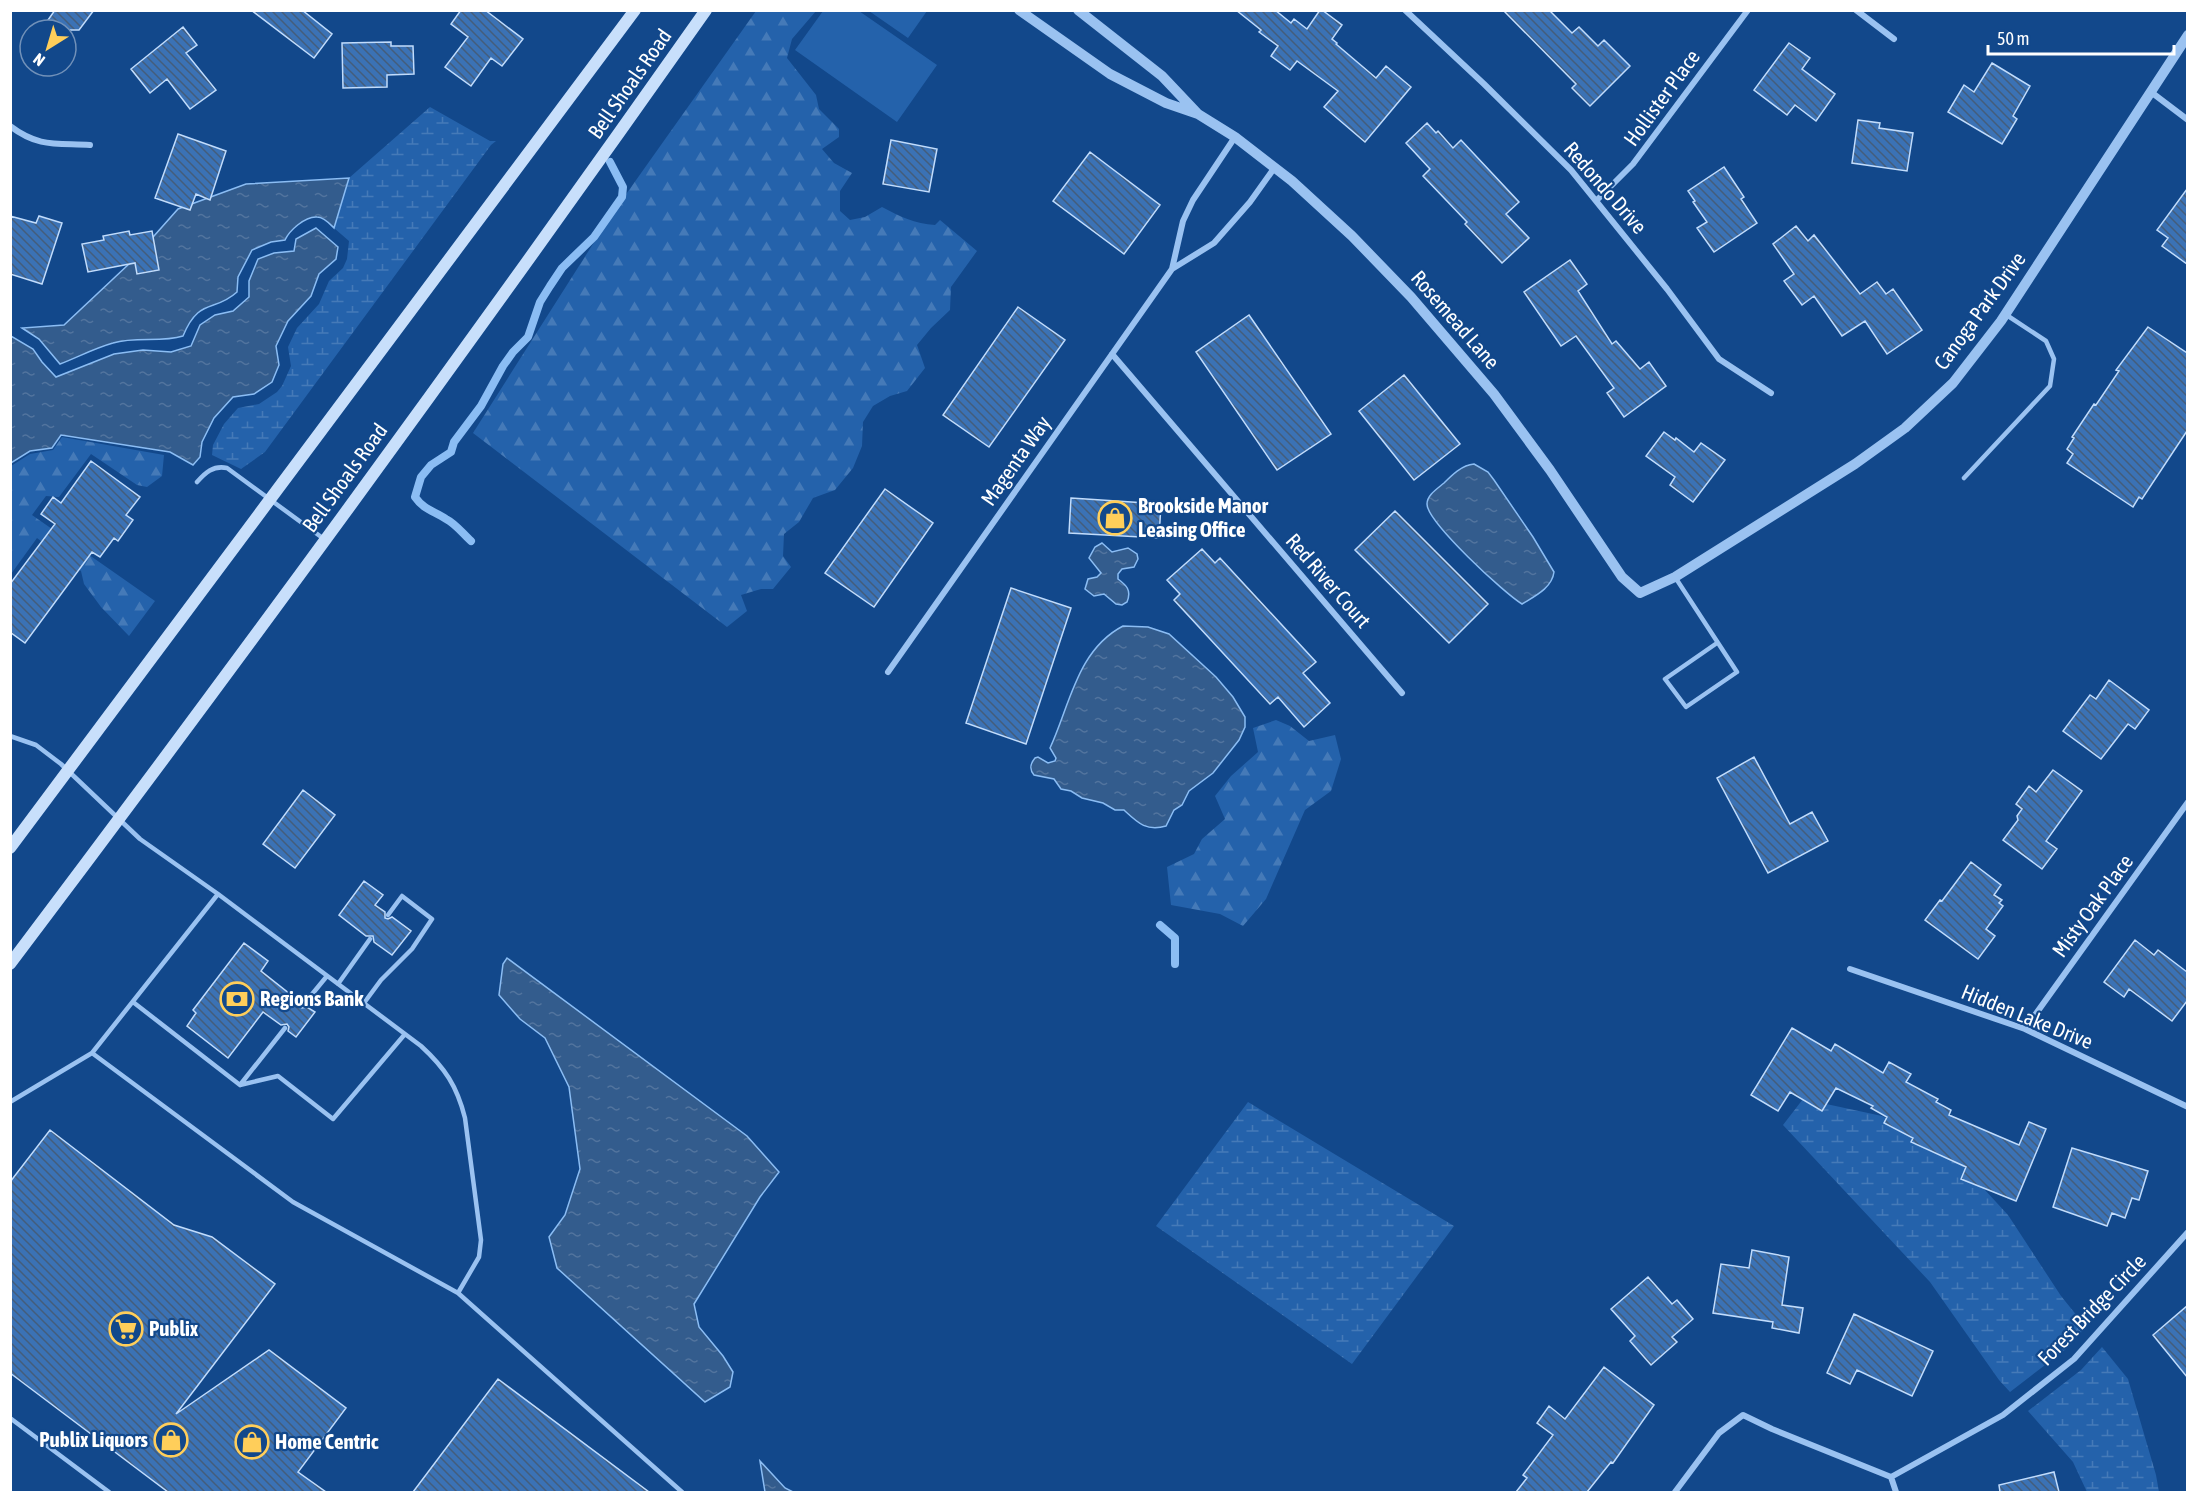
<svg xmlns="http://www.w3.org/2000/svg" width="2198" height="1503" font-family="'Asap Condensed',sans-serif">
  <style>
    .forest { fill: url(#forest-firs) }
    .wetland { fill: url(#wetland-marsh) }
    .garden { fill: #2462ab }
    .water { fill: url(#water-ripples); stroke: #8bbdf4; stroke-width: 1.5 }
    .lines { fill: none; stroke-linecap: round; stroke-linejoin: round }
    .stream { stroke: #8bbdf4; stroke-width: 8 }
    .building { fill: url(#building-back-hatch); stroke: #c1dcfc; stroke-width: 1.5 }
    .service { stroke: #9ac2f1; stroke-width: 4.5 }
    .minor { stroke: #9ac2f1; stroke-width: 6 }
    .tertiary { stroke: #9ac2f1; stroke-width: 10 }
    .secondary { stroke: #c8dffb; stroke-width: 12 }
    .labels { text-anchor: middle; stroke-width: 4.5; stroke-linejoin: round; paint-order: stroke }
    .street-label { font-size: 21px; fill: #fff; stroke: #12488b }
    .poi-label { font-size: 21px; font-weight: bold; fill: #fff; stroke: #12488b; text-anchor: start }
  </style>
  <defs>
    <pattern id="forest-firs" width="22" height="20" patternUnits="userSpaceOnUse" patternTransform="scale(1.5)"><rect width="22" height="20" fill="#2462ab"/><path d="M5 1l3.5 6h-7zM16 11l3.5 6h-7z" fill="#457ab8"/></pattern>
    <pattern id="wetland-marsh" width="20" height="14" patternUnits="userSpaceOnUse" patternTransform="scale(1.5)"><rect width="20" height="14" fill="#2462ab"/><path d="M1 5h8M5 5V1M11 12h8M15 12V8" fill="none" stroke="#457ab8"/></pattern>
    <pattern id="water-ripples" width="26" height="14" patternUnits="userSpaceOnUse" patternTransform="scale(1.5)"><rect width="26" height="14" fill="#335c8d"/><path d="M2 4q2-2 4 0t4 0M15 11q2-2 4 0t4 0" fill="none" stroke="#52749e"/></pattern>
    <pattern id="building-back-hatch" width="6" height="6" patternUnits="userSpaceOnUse" patternTransform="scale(1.5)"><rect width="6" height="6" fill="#3b72b5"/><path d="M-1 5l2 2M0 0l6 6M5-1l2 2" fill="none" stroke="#445d7b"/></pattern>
  </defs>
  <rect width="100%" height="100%" fill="#12488b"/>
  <path class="forest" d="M756,11H816L792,39L787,58L816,95L819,109L839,129V137L822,149L834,163L852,173L840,191V211L850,220L865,217L882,207C899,216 915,224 935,225L940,220L977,251L951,287L950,310L931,328L917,345L925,368L907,391L890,396L873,406L863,422L862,446L853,468L835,490L813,498L799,522L784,534L783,556L791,567L773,589H761L741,595L747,611L727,627L473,433L612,214Z
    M62,437L164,455L162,476L147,487L137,485L91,454L59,497L46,496L32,515L155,601L129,636L101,607L84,584L81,571L37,538L11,574V466L30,454L53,450Z
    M1276,720L1290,726L1309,741L1335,735L1341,759L1331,791L1305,810L1266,899L1243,926L1220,914L1171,905L1167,867L1194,854L1202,839L1225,819L1215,796L1231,776L1258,752L1253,728Z"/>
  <path class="wetland" d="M430,107L490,141H496L491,145L265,452L241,469L212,455L213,445L224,424L238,408L259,404L277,392L282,386L291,366L288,347L297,328L319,304L329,281L343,268L347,259L349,241L334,228L349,178Z
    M1803,1099L1882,1116L1949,1151L2008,1215L2061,1296L2086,1327L2066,1349L2010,1392L1999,1380L1930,1282L1783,1125Z
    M1248,1102L1454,1226L1352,1364L1156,1226Z
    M2102,1347L2128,1379L2156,1475L2159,1492H2087L2073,1462L2028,1411L2081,1370Z"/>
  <path class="garden" d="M823,11H859L937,65L897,122L795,50Z
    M869,11H927L908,38Z"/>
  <path class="water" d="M349,178L334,228C330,224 324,217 317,217C305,216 289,231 285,240L271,242L252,250L238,277L237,292C214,313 199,297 183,336C161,343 136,336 113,343C95,348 78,357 60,364L39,339L22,328L64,325L130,263L178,209L246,184Z
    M316,228L338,247L336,259L319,274L311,296L288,321L276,346L279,365L272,382L254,394L233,397L214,418L202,442L200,457L193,465L170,452L61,435L52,448L30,451L11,463V336L33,349L42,362L56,377L114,354L143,350L171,352L191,346L200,325L215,315L233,311L249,297V281L258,259L274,253L294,251L296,239Z
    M1474,464L1488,472L1494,480L1533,537L1554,572C1552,588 1535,596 1522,604C1505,594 1427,522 1427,504C1427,495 1437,489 1444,483C1452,475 1462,465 1474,464Z
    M1102,543L1112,552L1128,548L1137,554L1138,559L1134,567L1122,569L1118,574V579C1126,585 1132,590 1127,602L1122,605L1116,604L1104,594L1094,596L1085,589L1088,579L1097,577L1101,573L1089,558L1095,547Z
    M1123,626L1148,627L1169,634L1216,677L1233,697L1245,717V727L1239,740L1213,773L1189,791L1182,805L1174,810L1166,826C1146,832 1137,822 1124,810H1115L1103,803L1082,798L1071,791L1061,789L1054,779L1034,775C1029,769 1030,764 1035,758L1038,757L1048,763L1055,761L1056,758L1050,748C1070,705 1077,650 1123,626Z
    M507,958L747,1136L779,1172L760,1197L694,1304L699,1327L723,1356L733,1372L730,1387L705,1402L557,1268L549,1237L565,1215L580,1169L569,1087L545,1038L520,1019L499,995L503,964Z
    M760,1461L785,1488L793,1492H765Z"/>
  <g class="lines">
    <path class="stream" d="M471,541C463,534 456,524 446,519C434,511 424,510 415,497L421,477L431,465L451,452L454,442L481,406L503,366L513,352L528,337L540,302L550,286L562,268L594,237L622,197L623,187L610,162
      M1160,925L1175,938V964"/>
  </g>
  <path class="building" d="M55,10H94L79,30H41Z
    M251,10H302L332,34L314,58Z
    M461,10H485L523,39L502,66L491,58L471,86L445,67L468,37L451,24Z
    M1236,10H1275L1291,23L1294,19L1307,29L1320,10H1322L1342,25L1332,39L1337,43L1336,44L1376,78L1386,66L1411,87L1365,142L1324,107L1338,91L1297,61L1290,70L1271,56L1278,46L1259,32L1261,30Z
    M1503,10H1549L1572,33L1579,27L1598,46L1604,40L1630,66L1590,106L1572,88L1576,84Z
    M183,27L197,45L186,53L216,90L190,109L167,79L150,93L131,69Z
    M391,42V46H413L414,74L387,75V87L343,88L342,43Z
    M1789,43L1810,58L1802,69L1835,94L1816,121L1795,105L1787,115L1754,90Z
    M1992,63L2030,86L2013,116L2017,119L2002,144L1948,112L1964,85L1974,92Z
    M1858,120L1880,123L1879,128L1913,133L1907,171L1852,163Z
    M1427,123L1436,133L1438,131L1453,148L1461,140L1519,202L1506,214L1529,238L1502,263L1465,224L1467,222L1423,176L1430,169L1406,143Z
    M178,134L226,151L210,200L196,194L190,210L155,198Z
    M891,140L937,149L929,192L883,184Z
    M1090,152L1160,205L1124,254L1053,201Z
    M1724,167L1744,197L1741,199L1757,223L1714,252L1697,228L1707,222L1693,202L1695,201L1688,191Z
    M2187,189V264L2162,246L2168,238L2157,230Z
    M10,216L36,223L39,216L62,223L42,284L10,274Z
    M1796,226L1808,241L1814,235L1860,294L1877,282L1886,294L1893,289L1922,330L1887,354L1865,321L1842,336L1814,296L1802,305L1784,281L1794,274L1773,244Z
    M129,231L130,235L152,231L159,270L137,274L135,263L88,272L82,244L104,240L103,236Z
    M1570,260L1587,284L1578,291L1612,344L1616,341L1640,369L1649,362L1666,386L1624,417L1607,393L1614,388L1576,336L1561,346L1524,292Z
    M1018,307L1065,340L989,447L943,415Z
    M1249,315L1331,434L1277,470L1196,352Z
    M2148,327L2187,353V431L2142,499L2139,497L2133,507L2067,463L2073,454L2067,449L2074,438L2072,437L2094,404L2096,405L2119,371L2116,370Z
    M1404,375L1460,444L1414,480L1359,411Z
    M1664,432L1675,440L1676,438L1694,452L1701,443L1725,460L1693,502L1670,485L1675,477L1646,456Z
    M91,461L140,497L126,515L133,520L118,541L114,538L100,557L92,552L25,643L10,632V584L55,524L41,514L53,497L61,503Z
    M885,489L933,523L874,607L825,573Z
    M1071,498L1161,504L1159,538L1069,533Z
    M1395,511L1488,604L1449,643L1355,550Z
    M1202,549L1215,563L1220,558L1316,662L1303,673L1330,703L1304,727L1278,697L1270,704L1174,600L1180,594L1167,580Z
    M1011,588L1071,608L1026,744L966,723Z
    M2109,680L2149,710L2135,729L2128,724L2101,759L2063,731L2090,695L2096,699Z
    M1754,757L1790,824L1812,812L1828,841L1768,873L1717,778Z
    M2053,770L2082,791L2046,841L2057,849L2042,869L2003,840L2018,820L2017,816L2022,809L2016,804L2029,786L2036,792Z
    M303,790L335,815L295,868L263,844Z
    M1971,862L2001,885L1994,895L2002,900L1999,903L2003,906L1986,929L1995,936L1978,959L1925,920L1940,900L1942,901Z
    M364,881L383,895L375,905L385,912V918L388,919L392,917L411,931L392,955L374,942L373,936H366L339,915Z
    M2135,940L2154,955L2158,950L2187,972V1001L2172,1021L2129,989L2124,997L2104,982Z
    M244,943L268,961L261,971L300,1002L302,1008L307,1007L315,1012L296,1037L288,1031L289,1027L287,1024L281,1025L263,1012L228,1058L187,1026L196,1013L193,1010Z
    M1792,1028L1831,1051L1835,1044L1883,1073L1889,1062L1911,1074L1906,1082L1938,1099L1936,1102L1951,1110L1949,1115L2019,1145L2029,1122L2046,1129L2016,1201L1961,1179L1966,1167L1911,1142L1913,1138L1884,1123L1887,1117L1871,1108L1873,1106L1836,1088L1822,1111L1790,1092L1778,1111L1751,1095Z
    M50,1130L174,1225L212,1237L275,1284L176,1414L269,1350L346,1408L298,1472L326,1492H168L10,1373V1182Z
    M2072,1148L2148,1171L2139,1200L2132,1198L2125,1218L2112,1213L2107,1226L2053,1207Z
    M1752,1250L1789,1257L1782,1305L1803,1308L1799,1333L1772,1328L1773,1322L1713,1313L1721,1264L1749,1268Z
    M1648,1277L1672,1304L1677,1300L1693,1319L1672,1337L1677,1342L1651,1365L1630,1341L1635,1336L1611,1309Z
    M2187,1306V1377L2153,1335Z
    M1854,1314L1933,1351L1912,1396L1857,1370L1850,1384L1827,1373Z
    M1604,1367L1654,1405L1613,1463L1611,1462L1587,1492H1516L1527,1478L1523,1475L1553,1435L1537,1423L1549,1406L1565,1419Z
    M498,1379L649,1492H413Z
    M2054,1472L2059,1492H2000L1999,1485Z"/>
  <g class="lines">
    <path class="service" d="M1964,478L2050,386L2054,359L2046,341L2005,314
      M197,482C205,473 213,465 227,468L324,539
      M1675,577L1737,672L1686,707L1665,679L1717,643
      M10,736L36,745L61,764L140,839L218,894L421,1046C445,1068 457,1086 465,1118L481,1240L479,1257L458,1293
      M338,984L370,939
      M133,1002L240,1085
      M364,1003L381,980L412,949L432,919L402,896L388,915
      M304,1004L327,976
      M92,1053L218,894
      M240,1085L278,1076L333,1119L405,1034
      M240,1085L285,1028
      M10,1102L92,1053L293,1202L458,1293L682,1492
      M10,1418L109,1492"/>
    <path class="minor" d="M1405,10L1484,84L1571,170L1667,289L1719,359L1771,393
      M1856,10L1894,39
      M2151,92L2188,120
      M10,126C39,148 57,143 90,145
      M1597,200L1633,164L1748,10
      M1172,269L1214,243L1250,202L1275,167
      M1112,354L1402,693
      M888,672L1172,269L1183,221L1193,200L1235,137
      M1850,969L2025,1029L2188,1107
      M2025,1029L2188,802
      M1891,1477L2003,1415L2074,1359L2188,1232
      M1675,1492L1719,1433L1743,1415L1772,1429L1891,1477L1896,1492"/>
    <path class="tertiary" d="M1019,10L1110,74L1166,103L1198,114L1235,137L1292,181L1352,236L1411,297L1494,394L1550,470L1622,577L1640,593L1675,577L1855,464L1905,428L1953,383L2001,321L2188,35
      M1078,10L1162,76L1197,113"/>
    <path class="secondary" d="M10,848L635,10
      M10,964C247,650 479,332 706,10"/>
  </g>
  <defs>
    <g id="shop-ring" transform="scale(1.725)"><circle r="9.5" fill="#12488b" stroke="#ffce5a" stroke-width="1.5"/><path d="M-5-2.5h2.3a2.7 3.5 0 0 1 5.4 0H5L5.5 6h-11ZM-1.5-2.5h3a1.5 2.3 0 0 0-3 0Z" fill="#ffce5a"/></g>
    <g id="bank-ring" transform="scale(1.725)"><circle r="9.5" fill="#12488b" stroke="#ffce5a" stroke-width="1.5"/><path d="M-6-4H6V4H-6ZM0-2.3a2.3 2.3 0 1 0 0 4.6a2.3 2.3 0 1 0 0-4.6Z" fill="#ffce5a"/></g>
    <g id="supermarket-ring" transform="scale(1.725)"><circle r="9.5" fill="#12488b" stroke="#ffce5a" stroke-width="1.5"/><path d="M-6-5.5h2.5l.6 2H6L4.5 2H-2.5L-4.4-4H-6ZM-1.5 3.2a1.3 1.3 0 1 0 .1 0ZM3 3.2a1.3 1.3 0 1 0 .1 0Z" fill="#ffce5a"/></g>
  </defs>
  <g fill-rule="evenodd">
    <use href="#shop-ring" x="1115" y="518"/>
    <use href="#bank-ring" x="237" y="999"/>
    <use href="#supermarket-ring" x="126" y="1329"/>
    <use href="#shop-ring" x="171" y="1440"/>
    <use href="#shop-ring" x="252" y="1442"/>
  </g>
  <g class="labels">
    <g class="street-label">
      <text transform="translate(630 84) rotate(-55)" y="7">Bell Shoals Road</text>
      <text transform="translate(1662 98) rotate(-54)" y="7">Hollister Place</text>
      <text transform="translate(1605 188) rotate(49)" y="7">Redondo Drive</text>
      <text transform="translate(1980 311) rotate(-54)" y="7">Canoga Park Drive</text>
      <text transform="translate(1455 320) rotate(49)" y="7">Rosemead Lane</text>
      <text transform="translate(1016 461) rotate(-55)" y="7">Magenta Way</text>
      <text transform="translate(345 478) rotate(-54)" y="7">Bell Shoals Road</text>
      <text transform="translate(1328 581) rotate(49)" y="7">Red River Court</text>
      <text transform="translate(2093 906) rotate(-54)" y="7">Misty Oak Place</text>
      <text transform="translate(2027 1017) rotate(22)" y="7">Hidden Lake Drive</text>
      <text transform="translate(2092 1310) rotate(-46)" y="7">Forest Bridge Circle</text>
    </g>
    <g class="poi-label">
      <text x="1138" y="513">Brookside Manor<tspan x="1138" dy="24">Leasing Office</tspan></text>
      <text x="260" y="1006">Regions Bank</text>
      <text x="149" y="1336">Publix</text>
      <text x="148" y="1447" text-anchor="end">Publix Liquors</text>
      <text x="275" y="1449">Home Centric</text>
    </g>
  </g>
  <rect width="2198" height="1503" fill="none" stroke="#ffffff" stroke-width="24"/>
  <g transform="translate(48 48) rotate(217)"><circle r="28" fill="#12488b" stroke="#7191b9" stroke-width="1.5"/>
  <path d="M0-4.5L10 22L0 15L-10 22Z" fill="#ffce5a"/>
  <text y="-9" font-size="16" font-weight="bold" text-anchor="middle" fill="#ffffff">N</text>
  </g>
  <path d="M1988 45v9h186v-9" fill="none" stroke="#ffffff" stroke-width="3"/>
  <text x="1997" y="45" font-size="18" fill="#ffffff" stroke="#12488b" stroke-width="4.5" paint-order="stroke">50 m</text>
</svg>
